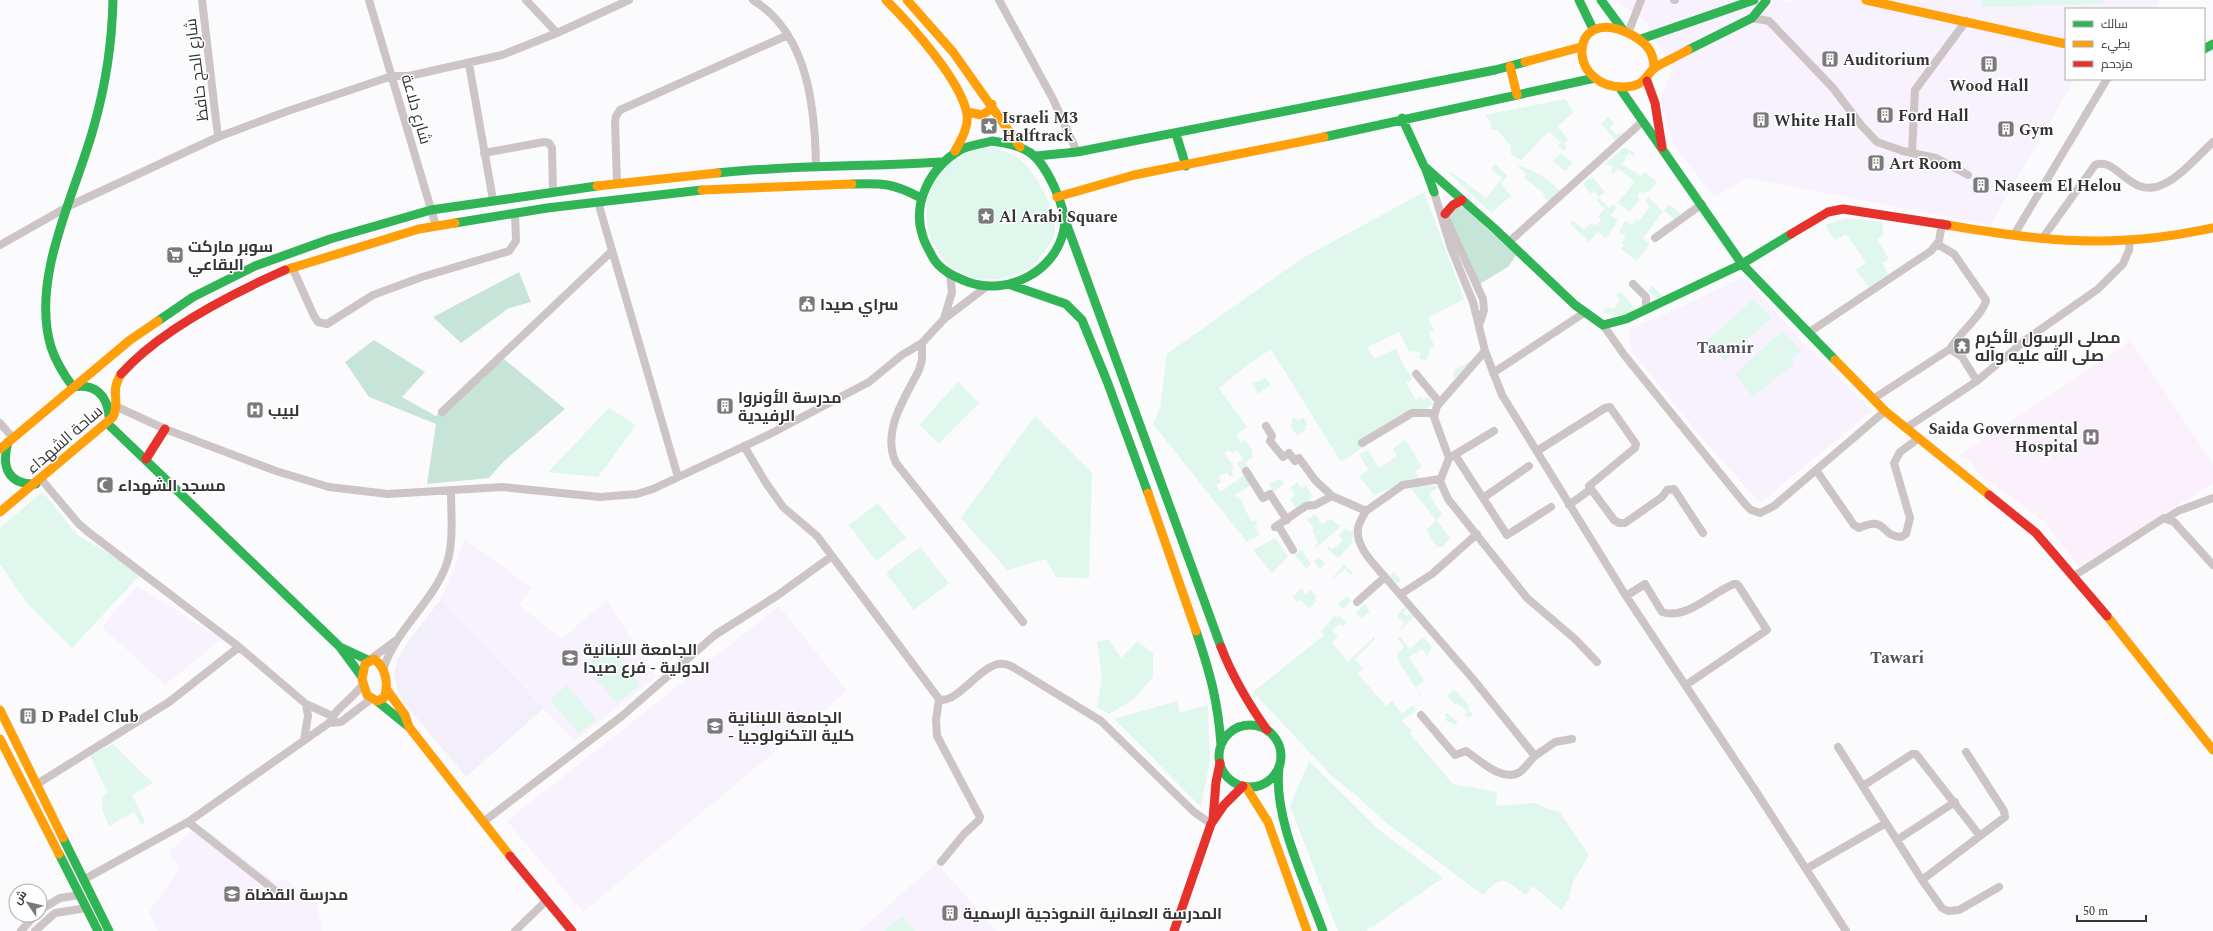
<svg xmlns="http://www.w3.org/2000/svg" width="2213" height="931" font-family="Spectral,Cairo,serif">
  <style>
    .built { fill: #f3effa }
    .education { fill: #f7f2fe }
    .medical { fill: #fbf1fc }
    .green { fill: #e0f7ed }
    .forest { fill: #c7e4d8 }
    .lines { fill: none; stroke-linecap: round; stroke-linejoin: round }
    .street { stroke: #cdc4c5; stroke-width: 8 }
    .fast { stroke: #30b455; stroke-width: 9 }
    .slow { stroke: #ff9f0a; stroke-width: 9 }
    .jam { stroke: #e5322d; stroke-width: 9 }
    .labels { text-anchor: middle; stroke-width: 3; stroke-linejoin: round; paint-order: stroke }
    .poi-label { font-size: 16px; font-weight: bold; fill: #343336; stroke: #fff; text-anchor: start }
    .street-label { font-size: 16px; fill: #343336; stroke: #fff }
    .neighbourhood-label { font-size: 17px; font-weight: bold; fill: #535058; stroke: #fff }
  </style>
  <rect width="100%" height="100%" fill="#fbfafd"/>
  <path class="built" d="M441,599L544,708L466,777L405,704L397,688L394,674L398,658L407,643Z"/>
  <path class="education" d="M1616,0H1784L1786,3L1795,0H2159L2156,9H2066V79H2075L1990,225L1748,178L1714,197L1674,145L1660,101L1672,70L1647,23Z
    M1739,279H1746L1800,339L1872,411L1760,503L1709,446L1632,352L1628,329L1670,312Z
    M465,539L532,588L519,605L562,639L606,600L656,677L574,741L441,599Z
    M137,586L222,639L165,685L102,627Z
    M779,606L847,691L583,912L507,821Z
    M210,832L273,881L285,879L317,906L322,931H158L149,912L180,868L170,855L173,848L188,833Z
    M937,863L996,931H859Z"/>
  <path class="medical" d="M2131,341L2213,464V483L2079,567L2043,520L1980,475L1969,460L1958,456Z"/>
  <path class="green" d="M1981,0H2103V4L1981,7Z
    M1565,99L1574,112L1558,126L1568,140L1564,143L1567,148L1563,150L1558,146L1561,143L1549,131L1521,160L1511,154V146L1497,130H1491V123L1485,115Z
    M1608,117L1614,123L1609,127L1617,135L1620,132L1622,134L1616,141L1599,121L1602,123Z
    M1624,147L1635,153L1634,156L1629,153L1622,164L1641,176L1644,172L1657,182L1649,191L1643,193L1640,192L1637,196L1639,199L1630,212L1617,203L1635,182L1618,168L1614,174L1611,171L1613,166L1605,164Z
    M997,148C1004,151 1013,154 1019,159C1034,169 1057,211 1055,230C1054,242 1043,254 1035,263C1027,272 1013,276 1002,278C927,294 891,179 973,150C980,148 990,148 997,148Z
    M1561,153L1573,163L1565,171L1553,161Z
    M1495,164L1508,176L1501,183L1511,196L1491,213L1449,173L1450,171L1486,198L1502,178L1491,169Z
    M1517,166C1536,169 1548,180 1561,192L1551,204L1543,197L1545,195L1524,177L1527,174Z
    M1593,178L1605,192L1599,197L1594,191L1591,194L1583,184L1588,179Z
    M1424,192L1464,299L1428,318L1434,330L1429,332L1434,346L1429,348V356L1424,362L1423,359H1419L1421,352L1409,351L1399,332L1367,347L1374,358L1396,349L1407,372L1410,373L1412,379L1406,383L1416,400L1420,397L1423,401L1428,397L1433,404L1425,410L1408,417L1341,462L1271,349L1242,369L1219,388L1247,427L1236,435L1241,443L1245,440L1253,452L1251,454L1253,457L1245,462L1248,467L1241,470L1237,463L1243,460L1238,450L1232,453L1229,450L1224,453L1234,468L1231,470L1233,475L1230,477L1227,472L1219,477L1221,482L1216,485L1221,492L1244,475L1251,485L1235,495V497L1238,496L1244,505L1243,506L1252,522L1255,520L1258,523L1254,526L1260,535L1247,542L1153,424L1160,408L1167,354L1301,259Z
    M1648,197L1663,212L1643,238L1650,244L1637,261L1621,249L1624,245L1621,243L1626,237L1619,232L1625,221L1631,225L1636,219L1639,221L1650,206L1645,201Z
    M1599,198L1609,208L1613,204L1617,207L1611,215L1618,220L1606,238L1598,232L1589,242L1570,224L1573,220L1584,230L1591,223L1595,226L1601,220L1598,216L1605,209L1596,200Z
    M1669,204L1680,213L1675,220L1664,211Z
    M1848,218L1882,222L1884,234L1877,239L1889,259L1882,263L1888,274L1869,287L1856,270L1866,262L1846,234L1835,240L1825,225Z
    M1652,286L1665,297L1661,300L1654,297L1648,291Z
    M1619,292L1622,293L1635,309L1622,316L1603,313L1605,308L1614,309L1620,300L1616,296Z
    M1754,299L1771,318L1724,361L1708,340Z
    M1782,331L1801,351L1791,359L1795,363L1753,397L1735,374Z
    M1473,360L1455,378L1452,374L1454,373V370Z
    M1266,378L1271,385L1258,394L1252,384Z
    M958,382L979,403L939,443L919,425Z
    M609,408L636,425L598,477L548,472Z
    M1035,416L1092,473L1089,578L1056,577L1046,559L1007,570L961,518Z
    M1295,417L1298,421L1303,418L1308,424L1305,427L1306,430L1297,436L1290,425L1292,423L1291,420Z
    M1405,439L1422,467L1415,471L1420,480L1395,486L1374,495L1359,476L1368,470L1359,454L1368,450L1379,468L1397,456L1393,449Z
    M1280,479L1284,484L1273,492L1269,483Z
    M1297,482L1302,488L1306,485L1312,496L1309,499L1314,504L1297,510L1290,499L1295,495L1290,488Z
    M1409,486H1439L1429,494L1442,515L1436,520L1450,538L1441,548L1440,546L1425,555L1437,547L1426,530L1436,520Z
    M41,493L47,497L77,535L112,555L139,576L72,648L27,603L0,564V528Z
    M878,503L906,538L876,561L849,525Z
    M1315,514L1322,524L1331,519L1341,526L1316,548L1315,546L1318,543L1312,530L1314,528L1307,520Z
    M1346,529L1353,532V536L1351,538L1353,542L1338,558L1327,548L1329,546L1332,550L1343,540L1339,535Z
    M1275,538L1288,557L1272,573L1253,550Z
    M920,547L949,583L914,610L886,573Z
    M1302,550L1311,564L1306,569L1295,555Z
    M1319,557L1325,563L1320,569L1314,561Z
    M1344,565L1353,573L1351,575L1345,569L1334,578L1333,577Z
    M1394,571L1401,581L1396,583L1389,576Z
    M1301,589L1306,594L1310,590L1317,596L1315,598L1317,600L1310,609L1300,600L1297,602L1293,597Z
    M1347,596L1351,600L1344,609L1338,604Z
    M1364,604L1370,611L1361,619L1356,613Z
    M1406,605L1408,607L1403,613L1407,616L1412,611L1416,615L1397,633L1405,623L1397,616Z
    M1339,615L1347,622L1342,626L1340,624L1332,630L1338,637L1332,643L1348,662L1375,636V639L1355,659L1363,669L1358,674L1386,706L1392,701L1402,714L1413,705L1416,711L1402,720L1412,731L1410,734L1453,784L1497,792L1496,806L1534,803L1560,813L1589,855L1573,882L1568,901L1561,910L1533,886L1526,895C1504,879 1502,874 1483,895L1386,823L1357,796L1332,776L1253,692L1324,635L1322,631L1334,616L1337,618Z
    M1400,637L1410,649L1423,637L1432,646L1427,656L1422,649L1409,657L1424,681L1416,688L1421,694L1420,695L1398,661L1400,660L1396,656L1404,647L1398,639Z
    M1108,639L1121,658L1137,641L1153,653V677L1133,700L1109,714L1097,707L1102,677L1097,642Z
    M608,647L640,685L617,704L585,666Z
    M567,685L596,719L579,734L550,700Z
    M1454,689L1470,706L1468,709L1473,714L1469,718L1464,715L1467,711L1456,703L1455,705L1447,696Z
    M1177,701L1180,713L1208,705L1210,760L1201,807L1114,719Z
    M1447,713L1458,722L1455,725L1445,720L1447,718L1445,715Z
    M113,744L153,783L132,795L145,821L142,825L134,812L109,826L102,809V797L108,793L90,756Z
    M1309,761L1379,830L1443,878L1366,931H1338L1290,806Z
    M902,916L915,931H884Z"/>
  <path class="forest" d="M1459,205L1465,208L1516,255L1509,266L1480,284L1449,215Z
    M519,272L531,302L509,308L461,343L433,317Z
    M374,340L425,372L402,397L436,416L504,359L565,409L503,462L489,478L427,484L436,424L369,397L345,362Z"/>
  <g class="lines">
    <path class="street" d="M202,0L218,137
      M369,0L436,226
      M526,0L557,33
      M753,0C808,34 815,107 816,166
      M999,0L1053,99L1077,152
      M1674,0H1675
      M1752,18L1769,21L1833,88L1861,125L1877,142L1903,151L1936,158L1968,175
      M1628,33L1641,0
      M469,64L493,200
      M484,153L544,142L549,143L552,148L553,191
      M1912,153L1915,90L1966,21
      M617,183L615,123L616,116L620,110L788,35
      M1434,192L1451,248L1473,302L1485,351L1502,395L1626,596L1757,793L1846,931
      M598,202L678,477
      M1446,218L1483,299L1484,310L1480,323
      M2014,235L2107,79
      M1655,238L1702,204
      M2042,239L2095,165C2118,156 2130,201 2164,184C2182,175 2198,156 2213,142
      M1509,242L1642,122
      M1937,244L1954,254L1986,300C1985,312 1957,336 1950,349
      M0,245L69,206L218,137L285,112L392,76H409L502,55L557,33L629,0
      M292,267L314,316L318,322L327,324L373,295L422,277L509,251L516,241L515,213
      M1633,284L1646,297V310
      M944,319L952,292L950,274
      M1603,325L1625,356L1745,504L1751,510L1760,513L1774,506L1885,411
      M1808,333L1931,251L1939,241L1942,223
      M922,343V360L919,370C905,398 881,431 896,463L1023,622
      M1485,351L1437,406L1434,417L1449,458L1440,481L1448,499L1527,598L1575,639L1597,662
      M1493,373L1584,313
      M1416,374L1440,403
      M1873,399L1950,349L1962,357L1977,381
      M113,405L165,429L276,471L329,487L388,494L502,487L600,497L637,494L653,489L770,434L869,382L902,355L922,343L944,319L986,287
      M442,412L612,251
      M0,423L13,438
      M1266,426L1272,436L1270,441L1283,457L1289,453L1295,461L1299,458L1315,480L1332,496L1366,511L1403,485L1440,479
      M1906,428L1977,381L2027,339L2098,289L2123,264L2129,250L2130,241
      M1362,443L1412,413H1435
      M744,446L766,483L783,507L817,536L939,699C957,706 983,660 1004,664C1007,664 1010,666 1013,667L1101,721L1194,812L1211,824
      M1537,451L1605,408L1610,407L1636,444L1635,448L1589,486L1591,489L1614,520L1619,523H1625L1662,497L1667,490L1674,489L1703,533
      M1455,455L1507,535L1551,507
      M1451,457L1494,431
      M1816,470L1854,525L1859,528C1888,515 1879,536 1901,537L1906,534L1910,518L1894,463L1900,452L1919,438
      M1246,471L1263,498L1270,494L1287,520
      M41,479L78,523L87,531L239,647L306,704L332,716
      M1483,498L1529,466
      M1569,505L1591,489
      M2167,518L2178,511L2213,498
      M1278,525L1293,550
      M1275,527L1306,506L1315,505L1332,496
      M2074,576L2164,518L2174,522L2213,565
      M1385,577L1473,679L1535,756C1530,761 1525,768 1520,772C1502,783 1480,760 1466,751L1455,755L1421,715
      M1401,594L1432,574L1477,534
      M1626,596L1645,584L1662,612C1687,620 1711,593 1734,584H1737L1740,588L1767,630L1686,685
      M1357,602L1385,577C1375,565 1355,547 1358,528C1359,523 1363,516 1366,511
      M372,658L395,641
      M383,670C396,628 433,603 447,563C454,541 451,513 451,490
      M939,699L936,720L937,736L980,817L979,820L964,834L941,862
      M329,723L341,722L371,699
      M304,740L308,716L306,704
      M1838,747L1922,880L1942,908L1948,911L1959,910L1999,887
      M1535,756L1555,742L1572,739
      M37,784L169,702L239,647
      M1863,786L1912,754H1916L1980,836
      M188,822L282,896
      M483,822L622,716L715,635L778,595L832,556
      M1897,840L1955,802
      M1806,869L1886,823
      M83,880L188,822L329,723C336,707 354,698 363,684
      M1922,880L2005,817L2004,811L1966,752
      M40,910L60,898L80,895
      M21,931L35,915
      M35,931L55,913L87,908
      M515,931L546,901"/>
    <path class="fast" d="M1579,0L1593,29
      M1601,0L1623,30
      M1641,39L1754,0
      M2204,49L2213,44
      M1688,50L1752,18L1766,1
      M1619,87L1742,264L1835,360
      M1402,118L1424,166L1495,229L1575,305L1603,325L1626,319L1742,264L1791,234
      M1176,134L1186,166
      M1324,137L1595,78
      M992,141C1005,143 1018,145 1029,152C1046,162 1068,210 1064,229C1056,272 1007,296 968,282C955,277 939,270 932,256C929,250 925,244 923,237C911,203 931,167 960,150C969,145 982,144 992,141Z
      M1036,156L1077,152L1495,70L1525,62
      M1425,167L1434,192
      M717,173C791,165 866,167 941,162
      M852,184C883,183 893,183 921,198
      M1064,217L1221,647
      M455,223L547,208L702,190
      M1011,285L1066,304L1082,320L1107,381L1148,493
      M158,321L193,297L255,266L330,239L431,210L597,186
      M73,387C64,375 56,362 51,347C30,277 76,193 94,126C106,84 112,43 113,0
      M73,387C95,383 107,395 109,416
      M107,423L340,647L362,677
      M8,442C1,467 8,485 36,484
      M1196,631C1210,673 1218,701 1221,745
      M340,647L368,660
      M377,701L409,727
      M1219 756a31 31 0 1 1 62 0a31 31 0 1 1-62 0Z
      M1279,768C1273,818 1306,883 1323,931
      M63,838L109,931
      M59,854L98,931"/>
    <path class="slow" d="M886,0C910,24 961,80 967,114C969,127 961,140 955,151
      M907,0L953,52L1020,147
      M1866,0L2066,44
      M1525,62L1581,47
      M1510,66L1517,95
      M1654,68C1654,51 1646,43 1632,35C1565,0 1565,97 1633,86C1646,83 1647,73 1656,67C1666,61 1678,56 1688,50
      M967,112L982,115L990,110L992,104
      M597,186L717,173
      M702,190L852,184
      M1057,197L1134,175L1324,137
      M1947,225C2006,235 2066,244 2126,240C2155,239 2184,234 2213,228
      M285,270L419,229L455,223
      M1835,360L1885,411L1989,495
      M0,449L130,340L158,321
      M1148,493L1196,631
      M0,512L113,417C121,399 109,394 121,374
      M2107,616L2213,750
      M374,659C386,667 389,685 384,698L377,701L367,695L362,679L365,664Z
      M387,690L405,715L409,727L510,856
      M0,710L63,838
      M0,739L59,854
      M1246,787L1268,822L1307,931"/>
    <path class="jam" d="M1647,81L1655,103L1662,147
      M1445,214L1453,205L1462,200
      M1791,234L1828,212L1843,209L1947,225
      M121,374C159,331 231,294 285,270
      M146,459L165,429
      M1989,495L2036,533L2107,616
      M1221,647C1233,678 1248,703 1267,730
      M1213,819L1216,782L1220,763
      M510,856L572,931
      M1174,931L1211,824L1224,805L1243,786"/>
  </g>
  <defs>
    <g id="building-square" transform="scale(0.9)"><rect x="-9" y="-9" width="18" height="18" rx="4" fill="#7a797c" stroke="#fff"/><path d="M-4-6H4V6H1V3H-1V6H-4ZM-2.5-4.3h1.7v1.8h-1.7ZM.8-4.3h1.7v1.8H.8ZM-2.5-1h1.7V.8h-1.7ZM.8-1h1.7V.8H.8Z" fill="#fff"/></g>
    <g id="sight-square" transform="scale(0.9)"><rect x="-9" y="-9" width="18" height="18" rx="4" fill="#7a797c" stroke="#fff"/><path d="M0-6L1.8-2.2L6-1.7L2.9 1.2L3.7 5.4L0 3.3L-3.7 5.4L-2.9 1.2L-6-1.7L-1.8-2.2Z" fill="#fff"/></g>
    <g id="supermarket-square" transform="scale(0.9)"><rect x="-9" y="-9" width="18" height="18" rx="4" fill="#7a797c" stroke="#fff"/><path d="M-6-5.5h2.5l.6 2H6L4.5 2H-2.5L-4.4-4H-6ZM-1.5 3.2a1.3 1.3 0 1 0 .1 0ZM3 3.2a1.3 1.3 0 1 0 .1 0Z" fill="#fff"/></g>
    <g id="civic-square" transform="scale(0.9)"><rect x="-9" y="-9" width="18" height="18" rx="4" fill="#7a797c" stroke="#fff"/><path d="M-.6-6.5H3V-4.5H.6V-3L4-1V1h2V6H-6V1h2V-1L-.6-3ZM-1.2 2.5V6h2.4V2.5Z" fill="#fff"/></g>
    <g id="temple-square" transform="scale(0.9)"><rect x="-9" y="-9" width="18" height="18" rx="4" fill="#7a797c" stroke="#fff"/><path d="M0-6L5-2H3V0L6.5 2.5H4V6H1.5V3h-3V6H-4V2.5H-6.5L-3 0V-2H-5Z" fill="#fff"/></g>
    <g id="hospital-square" transform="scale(0.9)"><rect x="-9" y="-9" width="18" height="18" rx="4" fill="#7a797c" stroke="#fff"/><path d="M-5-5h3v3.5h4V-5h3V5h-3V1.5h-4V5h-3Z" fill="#fff"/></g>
    <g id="mosque-square" transform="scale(0.9)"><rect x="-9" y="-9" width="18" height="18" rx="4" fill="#7a797c" stroke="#fff"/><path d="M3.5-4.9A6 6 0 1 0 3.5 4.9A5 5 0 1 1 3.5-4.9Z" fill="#fff"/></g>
    <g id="university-square" transform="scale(0.9)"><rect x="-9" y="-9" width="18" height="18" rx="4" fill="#7a797c" stroke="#fff"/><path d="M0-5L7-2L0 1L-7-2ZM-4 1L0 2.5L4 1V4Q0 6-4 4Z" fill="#fff"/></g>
    <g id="school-square" transform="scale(0.9)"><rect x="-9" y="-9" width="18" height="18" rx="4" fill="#7a797c" stroke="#fff"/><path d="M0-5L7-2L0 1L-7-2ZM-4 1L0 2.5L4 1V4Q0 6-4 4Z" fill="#fff"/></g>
  </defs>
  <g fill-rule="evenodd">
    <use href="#building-square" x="1830" y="59"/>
    <use href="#building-square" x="1989" y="64"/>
    <use href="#building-square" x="1885" y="115"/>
    <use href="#building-square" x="1761" y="120"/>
    <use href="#sight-square" x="989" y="126"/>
    <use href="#building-square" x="2006" y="129"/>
    <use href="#building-square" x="1876" y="163"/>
    <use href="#building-square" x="1981" y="185"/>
    <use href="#sight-square" x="986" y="216"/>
    <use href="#supermarket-square" x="175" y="255"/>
    <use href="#civic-square" x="807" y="304"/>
    <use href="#temple-square" x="1962" y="346"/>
    <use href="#building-square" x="725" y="406"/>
    <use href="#hospital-square" x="255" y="410"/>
    <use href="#hospital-square" x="2091" y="437"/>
    <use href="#mosque-square" x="105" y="485"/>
    <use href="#university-square" x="570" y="658"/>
    <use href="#building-square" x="28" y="716"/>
    <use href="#university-square" x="715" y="726"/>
    <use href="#school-square" x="232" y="894"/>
    <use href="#building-square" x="950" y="913"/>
  </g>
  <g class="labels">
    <g class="poi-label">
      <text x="1843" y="65">Auditorium</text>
      <text x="1989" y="91" text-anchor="middle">Wood Hall</text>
      <text x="1898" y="121">Ford Hall</text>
      <text x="1002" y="123">Israeli M3<tspan x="1002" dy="18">Halftrack</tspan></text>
      <text x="1774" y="126">White Hall</text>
      <text x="2019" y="135">Gym</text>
      <text x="1889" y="169">Art Room</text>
      <text x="1994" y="191">Naseem El Helou</text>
      <text x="999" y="222">Al Arabi Square</text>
      <text x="188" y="252">سوبر ماركت<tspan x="188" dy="18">البقاعي</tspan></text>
      <text x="820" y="310">سراي صيدا</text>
      <text x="1975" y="343">مصلى الرسول الأكرم<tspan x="1975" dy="18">صلى الله عليه وآله</tspan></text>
      <text x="738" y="403">مدرسة الأونروا<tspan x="738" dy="18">الرفيدية</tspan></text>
      <text x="268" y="416">لبيب</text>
      <text x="2078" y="434" text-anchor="end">Saida Governmental<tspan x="2078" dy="18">Hospital</tspan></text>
      <text x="118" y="491">مسجد الشهداء</text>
      <text x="583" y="655">الجامعة اللبنانية<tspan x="583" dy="18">الدولية - فرع صيدا</tspan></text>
      <text x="41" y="722">D Padel Club</text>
      <text x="728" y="723">الجامعة اللبنانية<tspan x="728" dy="18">- كلية التكنولوجيا</tspan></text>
      <text x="245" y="900">مدرسة القضاة</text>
      <text x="963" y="919">المدرسة العمانية النموذجية الرسمية</text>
    </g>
    <g class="street-label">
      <text transform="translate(196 70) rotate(-97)" y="6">شارع الحج حافظ</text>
      <text transform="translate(417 109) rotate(74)" y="6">شارع دلاعة</text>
      <text transform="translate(64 439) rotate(-41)" y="6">ساحة الشهداء</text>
    </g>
    <g class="neighbourhood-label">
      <text x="1725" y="353">Taamir</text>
      <text x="1897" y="663">Tawari</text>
    </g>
  </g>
  <rect x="2065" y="8" width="140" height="72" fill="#ffffff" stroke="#aeadaf"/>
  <rect x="2073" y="21" width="20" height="6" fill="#30b455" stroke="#aeadaf"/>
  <text x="2101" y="28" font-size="12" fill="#343336">سالك</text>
  <rect x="2073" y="41" width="20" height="6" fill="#ff9f0a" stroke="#aeadaf"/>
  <text x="2101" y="48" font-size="12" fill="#343336">بطيء</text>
  <rect x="2073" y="61" width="20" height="6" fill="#e5322d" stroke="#aeadaf"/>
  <text x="2101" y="68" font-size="12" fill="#343336">مزدحم</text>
  <g transform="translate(28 903) rotate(305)"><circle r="19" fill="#ffffff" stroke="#aeadaf"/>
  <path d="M0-3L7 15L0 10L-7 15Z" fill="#7a797c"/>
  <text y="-6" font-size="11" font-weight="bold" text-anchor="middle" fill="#343336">ش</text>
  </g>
  <path d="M2077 915v6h69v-6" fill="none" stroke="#343336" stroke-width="2"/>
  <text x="2083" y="915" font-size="12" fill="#343336" stroke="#ffffff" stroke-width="3" paint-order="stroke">50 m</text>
</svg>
